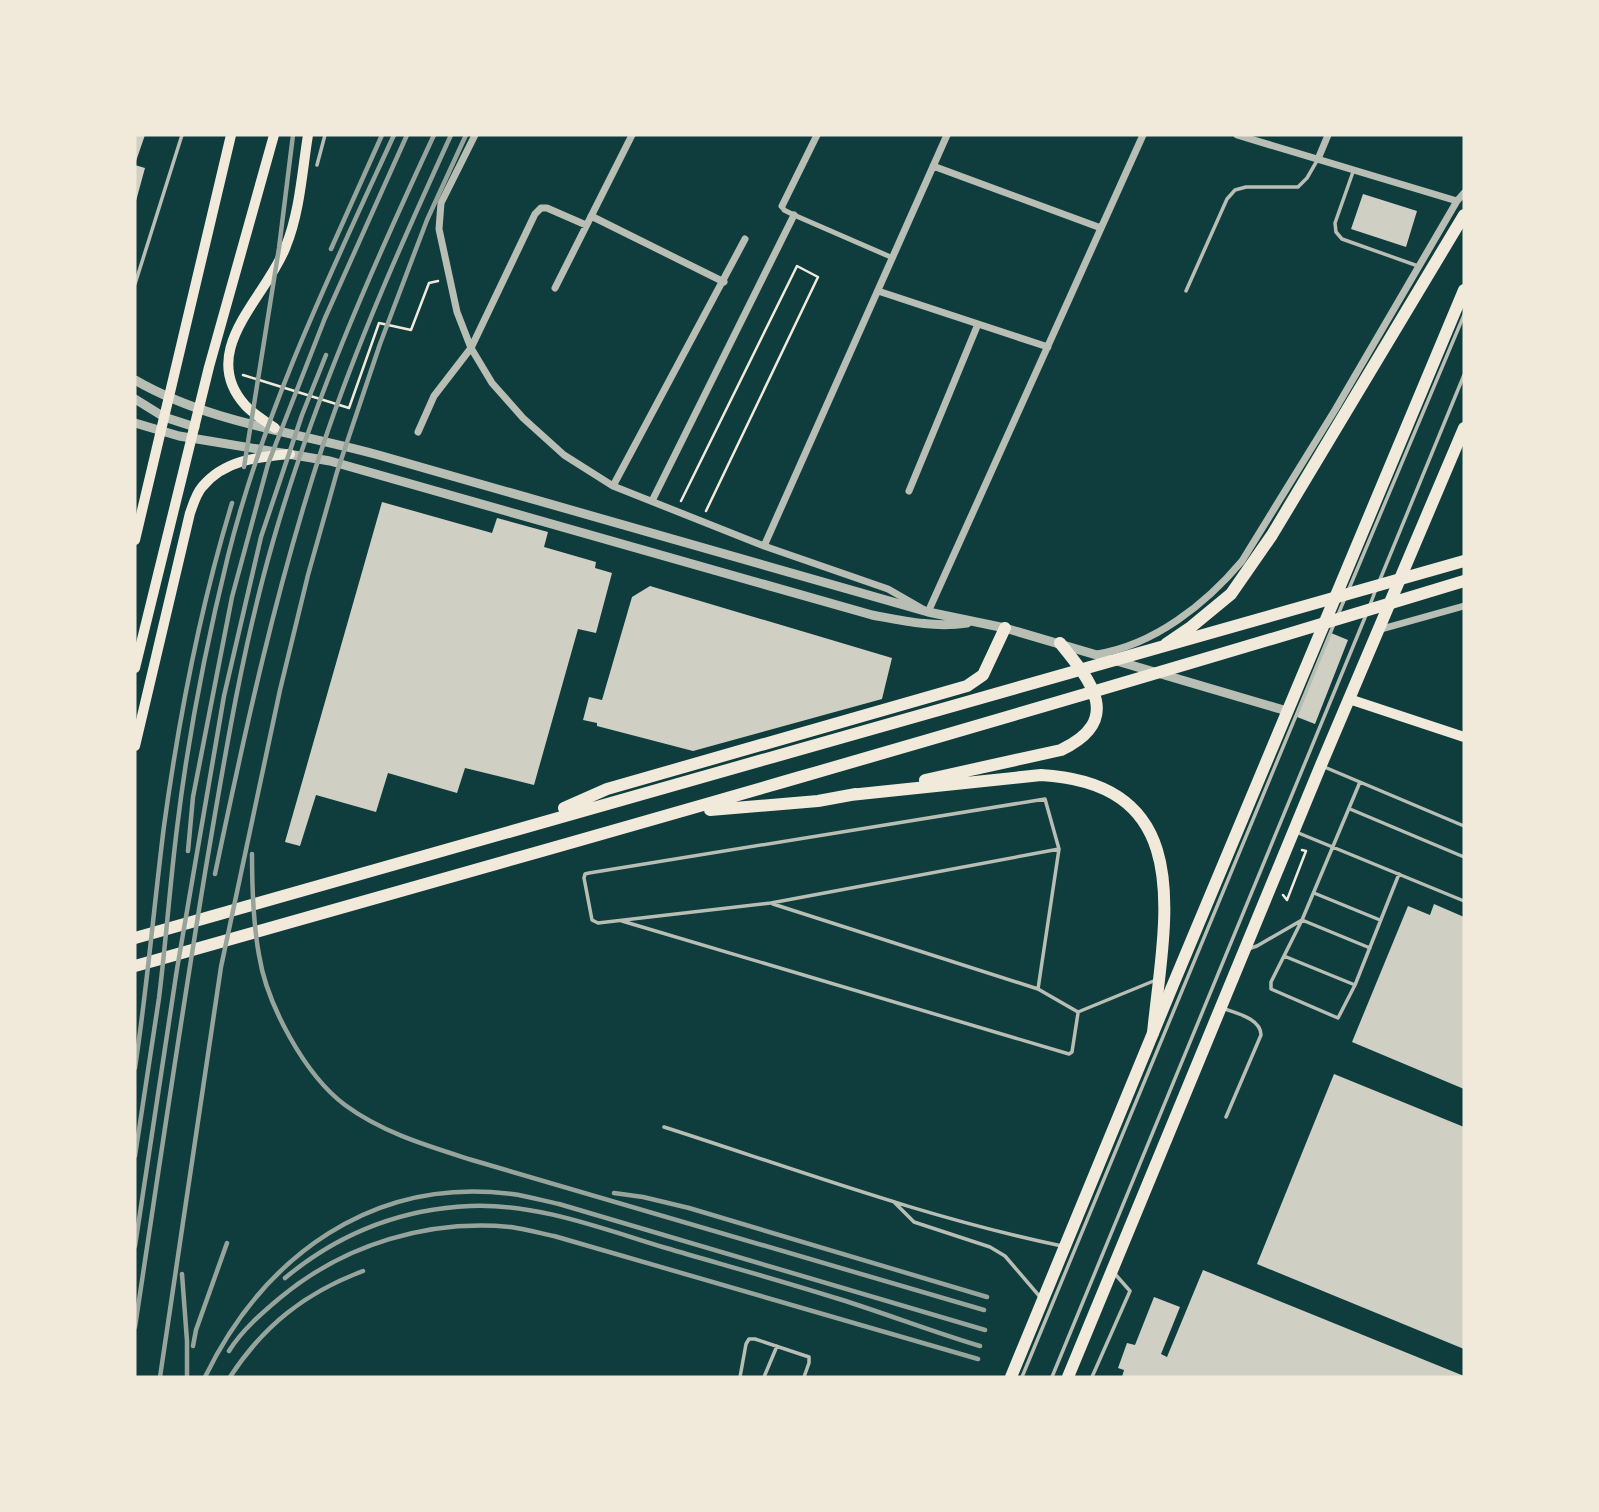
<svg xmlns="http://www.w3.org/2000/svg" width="1599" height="1512" font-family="'Space Grotesk',sans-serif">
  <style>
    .building { fill: #cfcfc3 }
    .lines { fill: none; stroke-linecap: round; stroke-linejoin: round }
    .path { stroke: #f1e9da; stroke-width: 2.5 }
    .service { stroke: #b8beb3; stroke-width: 3.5 }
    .pedestrian { stroke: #b8beb3; stroke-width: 5 }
    .minor { stroke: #b8beb3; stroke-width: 7 }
    .tertiary { stroke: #b8beb3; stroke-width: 9 }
    .secondary { stroke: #f1e9da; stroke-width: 10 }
    .primary { stroke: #f1e9da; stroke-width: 12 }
    .trunk { stroke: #f1e9da; stroke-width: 12 }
    .rail { stroke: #97a49c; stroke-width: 4.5 }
  </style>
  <rect width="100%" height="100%" fill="#0f3d3e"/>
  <path class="building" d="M135,135H145L135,164Z
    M135,165L145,168L136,201H135Z
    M1363,194L1417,211L1406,247L1351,229Z
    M382,502L492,533L497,518L548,532L544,547L596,562L595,568L612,573L596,633L578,629L534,785L465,768L457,793L388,773L376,812L316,795L300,846L285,842Z
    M650,586L892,658L882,699L693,751L597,726V723L583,720L589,697L602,700L632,597Z
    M1331,633L1348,640L1315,724L1297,717Z
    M1434,904L1464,917V1089L1352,1042L1408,906L1430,915Z
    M1334,1074L1464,1127V1349L1257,1264Z
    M1203,1270L1464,1376V1377H1122L1124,1370L1118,1368L1127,1343L1135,1345L1154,1297L1180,1307L1161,1354L1167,1357Z"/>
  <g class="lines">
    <path class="path" d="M243,375L349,408L379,323L411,330L429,283L438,281
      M681,501L797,266L818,277L706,511
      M1283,895L1287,900L1306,851L1302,850"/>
    <path class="service" d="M317,165L325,135
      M1353,172L1335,223L1336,232L1342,239L1418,266
      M135,284L182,135
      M1186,291L1227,199L1235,190L1246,187H1298L1307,178L1318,159
      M1379,582L1464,375
      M1348,591L1464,315
      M1370,605L1376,589
      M1337,617L1345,598
      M1322,766L1464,826
      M1360,782L1302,920L1271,982V989L1338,1018L1355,985L1399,874
      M1350,809L1464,857
      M1296,832L1464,901
      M1059,849L771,903L598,923L592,920L584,878L585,874L589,873L1045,799L1059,849L1038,989L1078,1012L1156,980
      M1314,893L1380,920
      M773,904L1038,989
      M622,921L1069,1054L1072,1052L1078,1013
      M1248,949L1257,946L1302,920L1370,948
      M1284,956L1355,985
      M1222,1008C1235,1013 1261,1018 1261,1035L1226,1117
      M664,1127C795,1169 927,1218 1062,1246
      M894,1202L914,1222L990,1247L1005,1256L1041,1298
      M740,1377L746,1344L749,1339H755L809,1357V1363L804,1377
      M764,1377L777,1346
      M1022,1377L1334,624
      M1052,1377L1366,615
      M1092,1377L1130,1291L1115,1274"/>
    <path class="pedestrian" d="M782,206L784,210L794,215L893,258"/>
    <path class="minor" d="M475,135L441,203L439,229L457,312L471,348L492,383L523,418L564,455L613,486L764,546L888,589L928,612L1143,135
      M1237,135L1457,201
      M1318,159L1328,135
      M933,166L1101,228
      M782,206L817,135
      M591,216L724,282
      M555,288L632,135
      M878,291L1048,347
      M418,432L434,396L471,348L535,214L541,208H547L586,225
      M613,486L745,239
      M909,491L978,324
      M652,501L794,215
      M764,546L947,135
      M1378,630L1464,606
      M1097,654C1154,645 1206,604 1242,561L1335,410L1457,201L1464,193"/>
    <path class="tertiary" d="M135,380C209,423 300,433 382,456C564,507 746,559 928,612L1005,628L1287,711
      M135,399L164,417L195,427
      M135,423L179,436L330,461L872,615C904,621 935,628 967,623"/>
    <path class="secondary" d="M275,428C265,421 253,414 245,405C196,350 268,296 286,246C300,211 302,172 308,135
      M135,540L231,135
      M135,668L209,367L274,135
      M1349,699L1464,737
      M135,746L190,513C193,505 196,494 202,487C224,460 257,457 290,454"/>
    <path class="primary" d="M1011,1377L1172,987L1464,290
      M1068,1377L1321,765L1464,428"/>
    <path class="trunk" d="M1166,644L1191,627L1231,594L1272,535L1464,215
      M925,780L1061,750C1124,720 1091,681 1060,643
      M850,795L1041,775C1200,784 1164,921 1153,1033
      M564,808L607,789L967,686L983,675L1005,628
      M710,810L818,801L856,794
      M135,938C577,810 1022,689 1464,561
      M135,966C579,841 1023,715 1464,581"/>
    <path class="rail" d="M331,249L382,135
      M244,467L279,248L293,135
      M188,851L193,797L232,597L268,464L325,318L407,135
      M252,854C252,888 253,922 259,955C267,1005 305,1075 345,1105C383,1133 428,1146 472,1160L984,1310
      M215,874C245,731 276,588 322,448C358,340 404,238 451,135
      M135,1068C147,988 154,906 164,826C179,717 200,608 232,503
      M135,1156C143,1103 151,1050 159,998C166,941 170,884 177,828C188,737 206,645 228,556C265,408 331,272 394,135
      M614,1193L643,1197L689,1208L987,1297
      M135,1246L177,969L224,696L261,537L302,415L326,355
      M182,1274L187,1341V1377
      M285,1278C338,1234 400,1209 470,1206C537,1203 603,1229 666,1248C724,1265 782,1281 839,1299C887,1314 933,1332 980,1346
      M135,1327C158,1175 180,1024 205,873C224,761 242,648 274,538C314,399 373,266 434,135
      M193,1346L196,1330L227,1243
      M229,1351C242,1330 263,1312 281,1297C345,1244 429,1219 511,1227C525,1229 540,1233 554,1236L978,1359
      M160,1377L221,967L280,690L308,575L337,472L380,344L427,220L466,135
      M205,1377C264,1256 373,1176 512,1194C528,1196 544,1201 559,1204L985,1330
      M230,1377C264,1325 305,1293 363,1271"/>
  </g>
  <rect width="1599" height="1512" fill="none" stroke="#f1e9da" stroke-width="273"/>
</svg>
